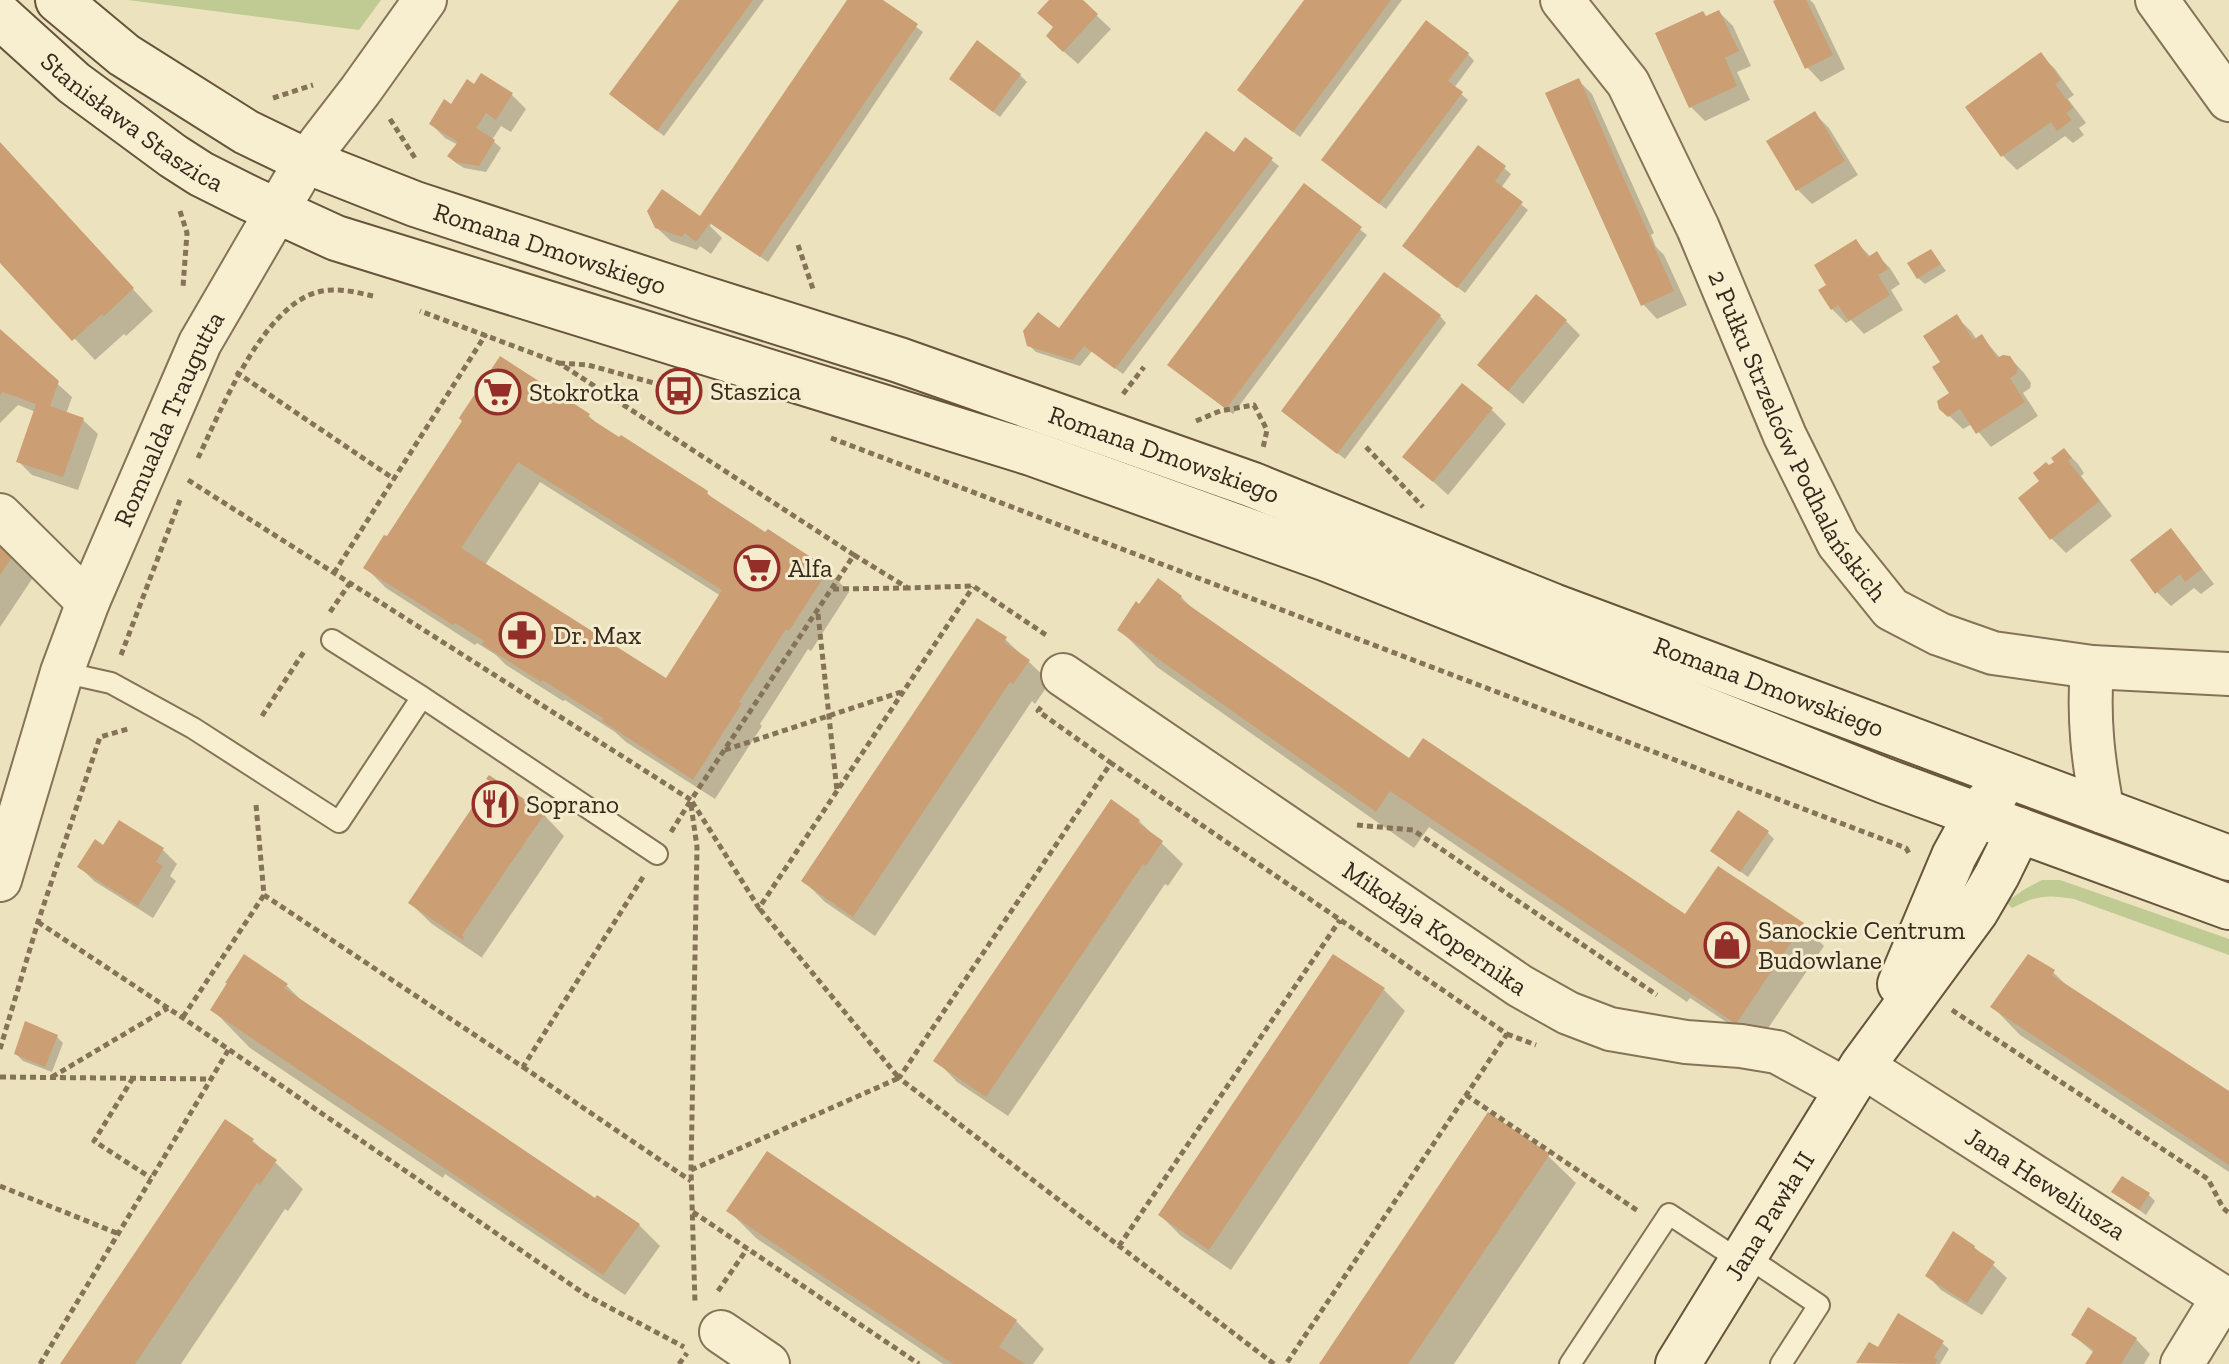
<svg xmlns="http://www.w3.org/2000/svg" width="2229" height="1364" font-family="'Zilla Slab',serif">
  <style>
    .green { fill: #c0ca93 }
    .shadow { fill: #0003; fill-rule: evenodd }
    .building { fill: #cb9e74; fill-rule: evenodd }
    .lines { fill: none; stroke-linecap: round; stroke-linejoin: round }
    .lane-casing { stroke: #857357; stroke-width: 24 }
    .street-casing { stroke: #857357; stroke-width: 46 }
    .secondary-casing { stroke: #66543b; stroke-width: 48 }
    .path { stroke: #857357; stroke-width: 5; stroke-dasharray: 6 4; stroke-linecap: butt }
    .lane { stroke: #f8efd1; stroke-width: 20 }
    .street { stroke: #f8efd1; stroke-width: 42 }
    .secondary { stroke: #f8efd1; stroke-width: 44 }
    .labels { text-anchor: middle; stroke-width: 6; stroke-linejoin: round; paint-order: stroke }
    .street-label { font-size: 26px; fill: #34291c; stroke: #f4eccd }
    .poi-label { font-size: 26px; fill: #34291c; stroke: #f4eccd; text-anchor: start }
  </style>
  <rect width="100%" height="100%" fill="#ede2be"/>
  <path class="green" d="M128,0H381L359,30Z
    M2042,880H2060L2229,939V955L2074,899C2046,894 2036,896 2012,908L2006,902L2025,889Z"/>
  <path class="shadow" d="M682,0H764L664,136L618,101Z
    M849,0H879L923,32L768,262L711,224L710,226L722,238L711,254L700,246L697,250L671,241L656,227L701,219Z
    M1051,0H1080L1111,29L1078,64L1062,50Z
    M1307,0H1402L1300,137L1246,97Z
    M1780,0H1810L1814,4L1845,69L1821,82L1807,67Z
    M1719,12L1733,26L1751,66L1737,72L1750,100L1705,121L1691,107L1707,17Z
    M1468,54L1474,61L1454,88L1468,100L1386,209L1331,167Z
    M2041,55L2055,69L2074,95L2068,99L2086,123L2079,128L2084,135L2073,143L2065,136L2017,170L2003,156L1968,107Z
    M1020,75L1027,82L1000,117L958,85Z
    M1578,80L1592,94L1654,233L1651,235L1656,247L1664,255L1687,305L1657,319L1643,304Z
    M475,87L512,95L526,109L511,132L501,126L492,140L501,148L486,172L464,168L456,163L450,156L458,145L445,138L431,124Z
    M1815,114L1829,128L1858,175L1812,204L1797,189Z
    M1245,140L1279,166L1123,374L1092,351L1080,366L1036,352L1029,345L1060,330L1234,155Z
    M0,144L153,311L126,336L124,334L95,360L0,260Z
    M1504,168L1511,174L1501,188L1528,210L1465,293L1411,252Z
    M1304,186L1367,235L1233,414L1176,371Z
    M1856,242L1871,257L1876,254L1890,268L1900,284L1891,290L1903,310L1864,334L1851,320L1846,323L1832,309L1829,286Z
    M1931,251L1946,271L1925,284L1918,278Z
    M1440,316L1446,323L1345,459L1290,417Z
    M1956,317L1971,331L1977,340L1982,337L2001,359L2010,358L2024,373L2031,383L2030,388L2023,393L2038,416L1991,447L1972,424L1963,429L1941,408L1952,393L1943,363Z
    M1566,321L1580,335L1523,404L1494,379Z
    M0,332L72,397L66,414L83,420L98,434L78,490L32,475L18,461L36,412L18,405L0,423Z
    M501,359L589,416L600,427L707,493L718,504L766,535L768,532L828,571L849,592L811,651L808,649L760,724L762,726L715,799L626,742L615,732L565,700L563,701L506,665L496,655L477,643L475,645L386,588L365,567L387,539L464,420ZM540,482L721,596L666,680L485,565Z
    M1492,410L1506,424L1448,495L1405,456Z
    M2064,450L2078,464L2084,473L2081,476L2112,516L2066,553L2052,539L2042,482L2049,468L2057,462Z
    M2170,531L2184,545L2214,584L2201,594L2194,588L2171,606L2157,592Z
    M0,547L13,555L34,576L0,627Z
    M1181,597L1199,615L1409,761L1686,917L1719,868L1803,925L1824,946L1758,1043L1690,998L1687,1002L1429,827L1414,848L1157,667L1119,629L1140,606Z
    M1005,639L1050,682L1035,704L1032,701L875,936L825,902L804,881Z
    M543,814L564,836L482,957L484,959L432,924L410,903Z
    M1139,821L1183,864L1168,886L1165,884L1008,1116L957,1082L936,1060Z
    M119,823L163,850L177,864L170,876L176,881L153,918L94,881L80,867L104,848Z
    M1767,832L1774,839L1748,877L1712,851Z
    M2053,972L2073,992L2229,1093V1172L2020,1035L1993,1007Z
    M286,985L306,1005L595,1201L597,1197L639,1225L660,1246L625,1295L445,1174L443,1178L250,1048L213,1010Z
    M1384,990L1405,1011L1231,1270L1181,1236L1160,1215Z
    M57,1037L63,1043L52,1072L23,1061L16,1054Z
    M253,1141L303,1189L288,1211L285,1209L181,1364H62Z
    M1548,1156L1576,1183L1454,1364H1321Z
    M2114,1192L2149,1195L2155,1201L2146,1215Z
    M729,1211L1016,1321L1044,1349L1033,1364H943L756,1238Z
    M1974,1247L2007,1278L1982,1315L1941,1290L1927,1275Z
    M2089,1310L2136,1339L2150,1354L2144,1364H2087L2094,1353L2073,1335Z
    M1942,1343L1949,1349L1940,1364L1859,1363L1879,1349Z"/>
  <path class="building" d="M679,0H753L657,131L609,94Z
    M847,0H883L918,24L760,257L710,223L696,242L685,233L682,237L655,228L647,211L662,189L700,216Z
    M1049,0H1083L1098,14L1063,52L1046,36L1053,27L1037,13Z
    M1304,0H1391L1293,132L1237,90Z
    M1775,0H1806L1833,55L1805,69L1773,1Z
    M1719,10L1739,51L1725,58L1737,86L1689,108L1655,33L1703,11L1706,16Z
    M1426,20L1469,53L1448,81L1463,92L1379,204L1321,160Z
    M977,40L1021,74L993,112L949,79Z
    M2041,52L2061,80L2055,84L2073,108L2066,113L2072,120L2057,131L2051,122L2001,157L1965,107Z
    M481,73L513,93L496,120L486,113L476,128L495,140L479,166L455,162L447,156L458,142L429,124L444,99L451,104L467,79L474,84Z
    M1579,78L1674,291L1641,306L1545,93Z
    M1815,111L1845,161L1796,191L1766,141Z
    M1206,131L1234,152L1245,137L1273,158L1115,369L1084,346L1073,360L1027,346L1023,331L1038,312L1059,328Z
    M0,142L134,288L104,316L102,314L72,341L0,263Z
    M1478,145L1506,166L1495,181L1523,202L1457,288L1402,246Z
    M1304,183L1362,227L1226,409L1167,365Z
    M1856,239L1868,257L1877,251L1888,269L1878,275L1890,295L1849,321L1838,305L1831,310L1818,290L1826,285L1814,265Z
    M1931,249L1941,264L1917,279L1907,263Z
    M1384,272L1441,315L1337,454L1281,411Z
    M1536,294L1567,320L1508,391L1477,365Z
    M1957,314L1973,340L1982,334L1997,358L2003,355L2010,356L2018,368L2016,374L2010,378L2025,402L1976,434L1960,409L1948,417L1939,409L1937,401L1949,393L1932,367L1940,362L1923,336Z
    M0,329L59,381L50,406L84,418L63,477L16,462L36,404L3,392L0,395Z
    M500,356L590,414L588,417L619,437L621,435L708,491L707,494L765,532L768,529L829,569L789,631L786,629L739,702L742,703L693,780L602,721L603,718L542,680L541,682L482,644L484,641L455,623L453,625L363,568L384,535L387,536L462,421L459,418ZM518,462L722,590L666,678L461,548Z
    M1462,383L1493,408L1433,482L1402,457Z
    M2064,448L2072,458L2068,461L2100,501L2050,540L2018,498L2039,481L2033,473L2046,462L2049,465L2054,462L2051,458Z
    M2171,528L2202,569L2185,582L2180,574L2155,594L2130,560Z
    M0,544L14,554L0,575Z
    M1158,578L1182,596L1180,599L1409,758L1423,738L1685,914L1718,866L1804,923L1736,1024L1390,791L1376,812L1117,630L1136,601L1139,604Z
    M977,618L1007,637L1004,642L1030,660L1013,684L1010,682L853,917L801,881Z
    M489,775L546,814L545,818L543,816L462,935L464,937L463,940L408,903L490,781L486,779Z
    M1111,799L1140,820L1138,823L1163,841L1146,866L1143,864L986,1097L933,1061Z
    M1738,810L1769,831L1740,872L1710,851Z
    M119,820L164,848L156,862L163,866L138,906L77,867L95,839L103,845Z
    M244,954L288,984L284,988L595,1198L597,1195L640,1224L603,1275L210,1010L227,983H225Z
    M1333,954L1385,988L1209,1250L1158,1215Z
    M2028,954L2055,970L2052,975L2229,1091V1165L1990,1007Z
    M25,1021L58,1035L45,1067L14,1054Z
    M1488,1112L1550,1154L1408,1364H1319Z
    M225,1119L254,1139L252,1142L277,1160L260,1185L257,1183L135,1364H60Z
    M767,1151L1017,1320L999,1347L1025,1364H953L726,1211Z
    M2122,1176L2150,1193L2139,1210L2111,1192Z
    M1953,1231L1975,1246L1974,1248L1995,1262L1967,1303L1925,1276Z
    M2088,1307L2137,1338L2121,1364H2085L2094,1350L2071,1335Z
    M1898,1313L1944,1341L1934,1357L1938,1360L1935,1364L1856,1363L1869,1342L1878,1347Z"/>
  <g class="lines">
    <g class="lane-casing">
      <path id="lane" d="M62,672L111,683L193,728L339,822L422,697L332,640
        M422,697L657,854
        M1746,1256L1819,1305L1781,1364
        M1570,1364L1669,1214L1742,1262"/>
    </g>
    <g class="street-casing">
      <g id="street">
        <path id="s1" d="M1562,0L1628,83L1698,228L1785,436L1838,543L1891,609L1939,634L1993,653L2092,667L2229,674"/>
        <path d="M2157,0L2229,100"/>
        <path d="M0,515L88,602"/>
        <path d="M2092,667C2088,719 2093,761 2103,812"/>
        <path id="s2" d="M1063,675L1520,986L1568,1013L1610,1029L1686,1042L1741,1046L1777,1052L1847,1090"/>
        <path id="s3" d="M0,880L62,672L88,602L200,343L306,161L360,91L425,0"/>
        <path id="s4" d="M1862,1066L2229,1301"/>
        <path d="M721,1332L768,1364"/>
        <path d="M2182,1364L2223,1297"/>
      </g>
    </g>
    <g class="secondary-casing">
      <g id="secondary">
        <path id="s5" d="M58,0L124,55L246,132L306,161L415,204L699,297L899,360L1253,485L1553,606L2229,858"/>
        <path id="s6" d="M0,16L74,83L173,156L201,174L251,199L336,238L1031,453L1327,559L1885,781L2229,907"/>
        <path d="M1900,984L1954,856L1977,814L1996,793"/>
        <path id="s7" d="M1678,1364L1862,1066L1976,911L1997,875L2019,830"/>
      </g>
    </g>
    <path class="path" d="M273,98L313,85
      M390,119L415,158
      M180,211L187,233L183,287
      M798,245L813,289
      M559,363L588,365L654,383
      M236,372L394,479
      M1123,394L1144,367
      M1196,421L1220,411L1254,405L1267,430L1263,448
      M831,438L1906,848L1910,855
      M1366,447L1423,507
      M198,458C221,410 263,306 318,292C337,287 355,292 373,296
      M188,480L691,800L854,555L559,363L420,311
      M854,555L908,588L973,586L1049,637
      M334,573L486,334
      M833,589L907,588
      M330,612L350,583
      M818,614L837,791
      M121,655L180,500
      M1041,707L1038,711L1111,763
      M262,716L305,650
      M725,750L901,692
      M256,805L264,895L523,1067L643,877
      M691,805L697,847L691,1170L695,1303
      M1357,825L1413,830L1657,995
      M671,832L691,800L759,908L973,587
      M38,922L183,1018L586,1295L684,1347
      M1952,1010L2208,1179L2223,1208L2229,1213
      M183,1017L264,895
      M1507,1034L1536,1045
      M0,1049L38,922L100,737L128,729
      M523,1067L691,1181
      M0,1077L210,1079
      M52,1077L168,1008
      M133,1078L94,1141L151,1178
      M1466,1095L1638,1211
      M691,1170L899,1078L759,908
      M0,1186L119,1234
      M693,1212L919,1364
      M1119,1246L1340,920
      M718,1291L747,1249
      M40,1364L229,1049
      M679,1364L687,1353
      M1274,1364L899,1078L1111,763L1507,1034L1286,1364"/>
    <use href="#lane" class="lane"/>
    <use href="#street" class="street"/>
    <use href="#secondary" class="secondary"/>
  </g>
  <defs>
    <g id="bus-ring" transform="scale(2.3)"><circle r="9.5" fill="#f4eccd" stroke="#932f28" stroke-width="1.5"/><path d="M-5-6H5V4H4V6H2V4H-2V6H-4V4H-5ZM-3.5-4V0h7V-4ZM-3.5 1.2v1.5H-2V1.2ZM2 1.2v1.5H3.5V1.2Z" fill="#932f28"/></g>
    <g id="supermarket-ring" transform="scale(2.3)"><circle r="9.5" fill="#f4eccd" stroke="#932f28" stroke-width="1.5"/><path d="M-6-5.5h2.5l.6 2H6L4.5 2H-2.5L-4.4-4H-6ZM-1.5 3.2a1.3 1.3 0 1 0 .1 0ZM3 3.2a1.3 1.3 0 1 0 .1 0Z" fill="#932f28"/></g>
    <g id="pharmacy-ring" transform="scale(2.3)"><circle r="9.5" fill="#f4eccd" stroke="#932f28" stroke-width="1.5"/><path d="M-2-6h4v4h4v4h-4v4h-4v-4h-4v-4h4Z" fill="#932f28"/></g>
    <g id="restaurant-ring" transform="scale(2.3)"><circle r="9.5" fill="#f4eccd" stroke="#932f28" stroke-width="1.5"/><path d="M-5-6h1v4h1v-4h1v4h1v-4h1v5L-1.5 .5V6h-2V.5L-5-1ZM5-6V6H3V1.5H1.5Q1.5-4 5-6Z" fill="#932f28"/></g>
    <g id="shop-ring" transform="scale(2.3)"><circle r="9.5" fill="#f4eccd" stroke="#932f28" stroke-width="1.5"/><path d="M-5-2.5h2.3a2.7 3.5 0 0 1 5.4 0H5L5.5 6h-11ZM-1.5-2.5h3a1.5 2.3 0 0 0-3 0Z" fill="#932f28"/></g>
  </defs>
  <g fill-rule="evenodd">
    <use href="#bus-ring" x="679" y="391"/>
    <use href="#supermarket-ring" x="498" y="392"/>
    <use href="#supermarket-ring" x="757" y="568"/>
    <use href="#pharmacy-ring" x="522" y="635"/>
    <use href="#restaurant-ring" x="495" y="804"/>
    <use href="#shop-ring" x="1727" y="945"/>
  </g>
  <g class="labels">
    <g class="street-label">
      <text dy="9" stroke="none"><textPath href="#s6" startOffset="170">Stanisława Staszica</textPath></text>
      <text dy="9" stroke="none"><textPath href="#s5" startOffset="556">Romana Dmowskiego</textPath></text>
      <text dy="9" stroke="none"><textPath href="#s3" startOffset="492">Romualda Traugutta</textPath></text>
      <text dy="9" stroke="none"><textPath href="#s1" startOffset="498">2 Pułku Strzelców Podhalańskich</textPath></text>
      <text dy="9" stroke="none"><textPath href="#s5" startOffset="1204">Romana Dmowskiego</textPath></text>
      <text dy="9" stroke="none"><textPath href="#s5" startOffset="1852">Romana Dmowskiego</textPath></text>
      <text dy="9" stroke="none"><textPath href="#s2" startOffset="450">Mikołaja Kopernika</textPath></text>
      <text dy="9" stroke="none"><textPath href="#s4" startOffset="218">Jana Heweliusza</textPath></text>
      <text dy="9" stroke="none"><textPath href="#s7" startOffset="174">Jana Pawła II</textPath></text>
    </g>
    <g class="poi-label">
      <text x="710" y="400">Staszica</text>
      <text x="529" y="401">Stokrotka</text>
      <text x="788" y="577">Alfa</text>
      <text x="553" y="644">Dr. Max</text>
      <text x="526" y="813">Soprano</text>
      <text x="1758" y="939">Sanockie Centrum<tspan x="1758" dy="30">Budowlane</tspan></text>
    </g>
  </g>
</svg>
